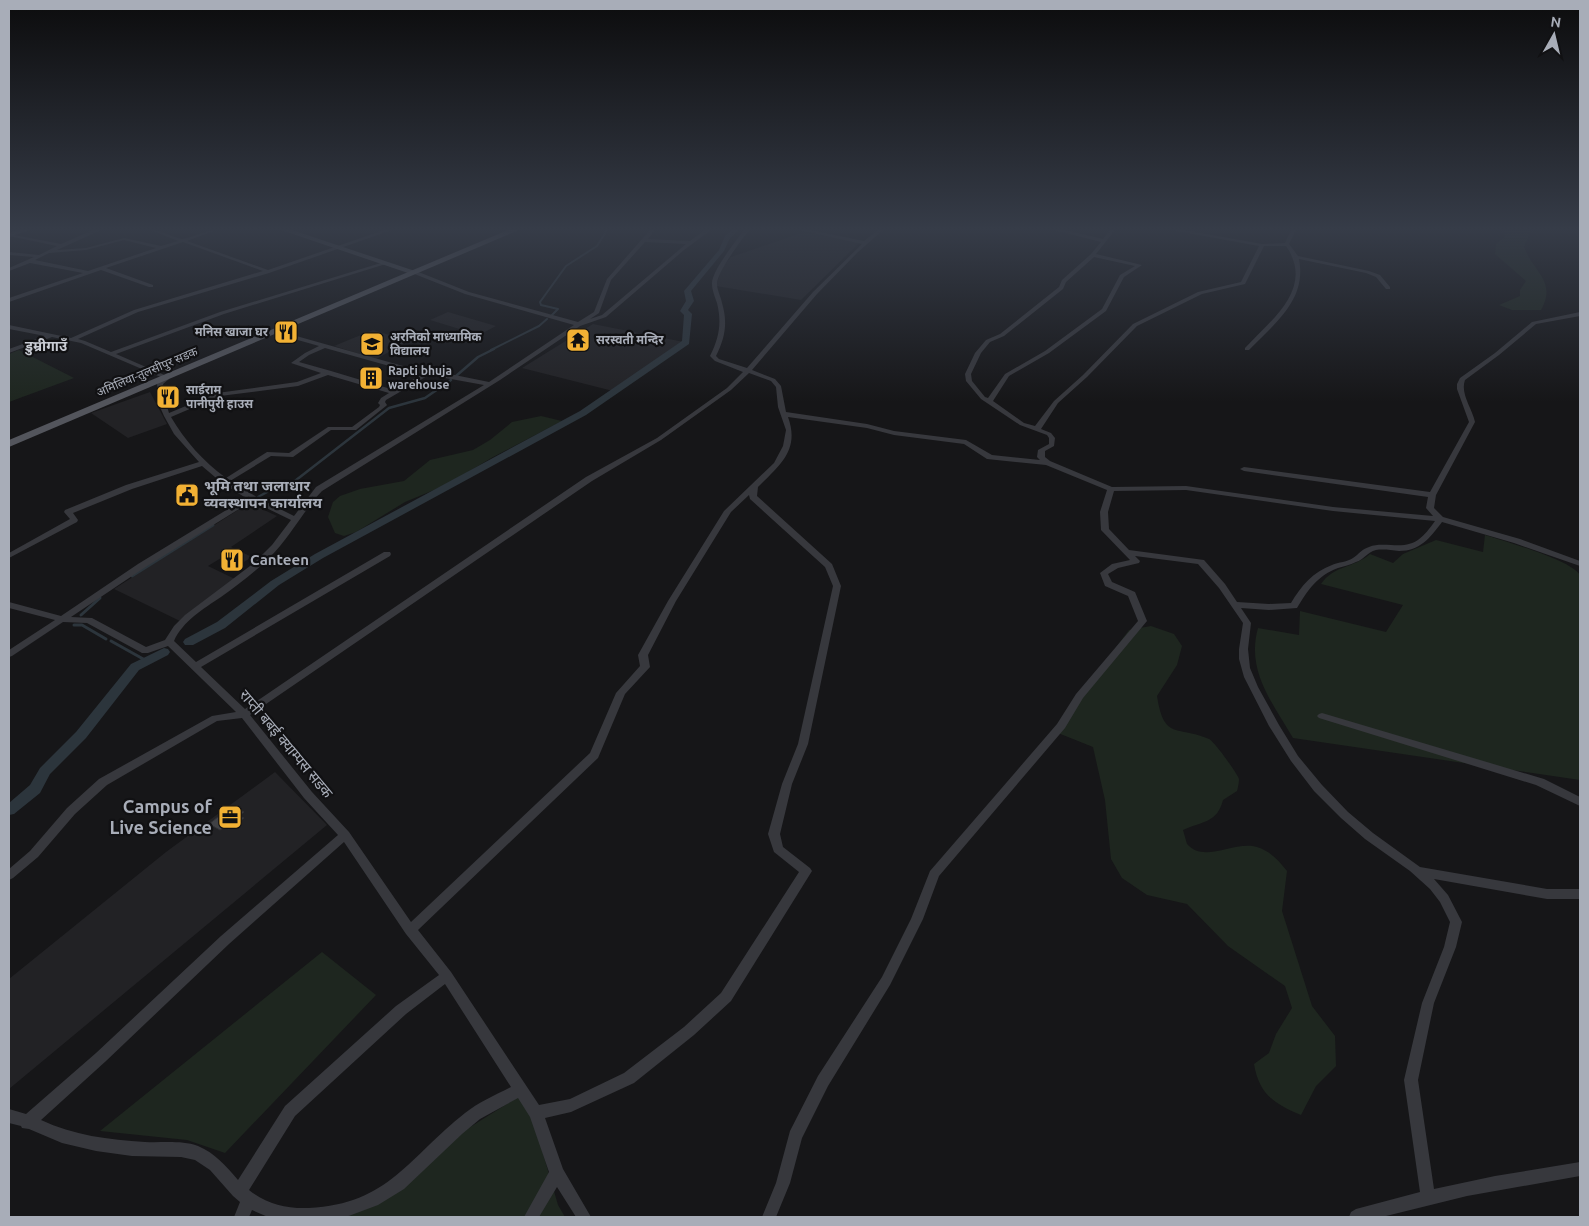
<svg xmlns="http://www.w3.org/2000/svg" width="1589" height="1226" font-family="Ubuntu,'Noto Sans Devanagari',sans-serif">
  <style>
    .built { fill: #222225 }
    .green { fill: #1e261f }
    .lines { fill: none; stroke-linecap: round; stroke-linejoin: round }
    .stream-far2 { stroke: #2c353c; stroke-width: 2 }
    .stream-far1 { stroke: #2c353c; stroke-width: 2.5 }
    .stream { stroke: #2c353c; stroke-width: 3 }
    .canal { fill: #2c353c; fill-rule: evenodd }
    .building { fill: #404145; stroke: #303034 }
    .street { fill: #37383d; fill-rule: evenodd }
    .secondary { fill: #45474d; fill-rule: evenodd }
    .primary { fill: #53555c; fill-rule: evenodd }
    .labels { text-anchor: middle; stroke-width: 4.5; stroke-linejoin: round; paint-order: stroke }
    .far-poi-label { font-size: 12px; font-weight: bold; fill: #a8adb8; stroke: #111113; text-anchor: start }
    .far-street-label { font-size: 12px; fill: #a8adb8; stroke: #111113 }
    .far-neighbourhood-label { font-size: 14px; font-weight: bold; fill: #c9ccd4; stroke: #111113 }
    .poi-label { font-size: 15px; font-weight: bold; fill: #a8adb8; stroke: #111113; text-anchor: start }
    .street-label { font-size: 15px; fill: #a8adb8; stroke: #111113 }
    .near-poi-label { font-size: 18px; font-weight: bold; fill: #a8adb8; stroke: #111113; text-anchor: end }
  </style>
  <rect width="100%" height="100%" fill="#161618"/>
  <path class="built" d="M804,232L860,242L801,300L716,286L722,267L731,257Z
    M448,312L496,326L479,335L430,320Z
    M593,324L684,342L613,391L522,368Z
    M373,330L409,341L376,359L334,346Z
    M150,392L167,424L128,438L91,413Z
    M249,503L277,516L231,547L252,557L239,565L221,558L208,566L235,579L180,621L114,589Z
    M275,772L327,825L9,1089V979L166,852Z"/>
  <path class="green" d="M1504,230H1531L1524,247C1534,273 1557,281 1541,310H1512L1499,305L1520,296V290L1526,281L1495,254L1496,244L1505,237Z
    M19,350L74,378L9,402V354Z
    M541,416L562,421L493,457L446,485L405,502L356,532L344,536L335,533L328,517L333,502L340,496L360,489L404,481L430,460L473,450L490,440L512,422Z
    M1485,535C1504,541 1571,560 1580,575V780L1293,738C1272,702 1246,671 1258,628L1299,635L1300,611L1386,632L1403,605L1321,584C1334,565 1354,568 1370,554L1393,563L1403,554L1436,540L1483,552Z
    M1151,626L1174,634L1182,646L1177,665L1157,696C1164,741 1177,725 1209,739C1214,741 1237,773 1239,779C1239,782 1238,788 1237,791L1223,800C1217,823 1203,821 1183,830L1187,844C1204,864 1235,840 1257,847C1270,851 1278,860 1287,871L1282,911L1312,1006L1335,1036L1336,1066L1316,1086L1301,1115C1274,1104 1259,1094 1254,1064L1269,1053L1276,1034L1292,1008L1285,986L1228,946L1187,904L1147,895L1122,878L1111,859L1105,800L1093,747L1053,731L1129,630Z
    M322,952L376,995L225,1153L187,1140L100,1131Z
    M518,1097L531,1112L558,1205L565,1217H336L355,1212L423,1169L464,1131Z"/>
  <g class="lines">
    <path class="stream-far2" d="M552,315L558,309L541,305L540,302L566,266L597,246L607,230
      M491,350L539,326L547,319"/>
    <path class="stream-far1" d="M456,376L478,357L494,349
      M258,497L278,486L291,484L389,408L425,398L451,380"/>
    <path class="stream" d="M132,576L213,525
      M81,615L100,598
      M74,625H82L106,639
      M111,641L145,660"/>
    <path class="canal" d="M732,230H739L730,238L724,251L691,291L694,301L688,310L692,314L689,344L586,415L323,558L279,585L225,628L193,645H185L183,642L185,639L217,622L271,581L315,554L580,411L682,341L684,315L680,311L686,301L684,291L719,250L725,236Z
      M164,648L168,649L170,652L168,655L139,670L86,738L50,774L40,793L14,814L9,815V803L30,785L40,768L76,732L131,664Z"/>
  </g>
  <path class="building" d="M232,806L244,812L239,816L244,818L229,829L225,827L220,830L209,824Z"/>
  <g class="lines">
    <path class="street" d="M93,230H101L57,250L86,248L124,238L161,246L178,241L151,230C162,230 171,237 182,239C189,239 205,230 216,230L187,241L268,270L384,230H392L269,273L138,312L78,339L85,341L111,352L220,312L384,262L389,263L224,314L116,354L169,377V379L163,384L166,403L169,413L217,393L297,382L321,373L291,363L305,353L319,346L273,333V331L275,330L403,366L430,370L489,382L574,325L465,294L412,273V271H416L469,292L578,322L594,312L607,279L650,230H655L648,239L690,241L705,230H711L684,250L606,317L580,326L500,380L322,491C302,512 290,538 269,558C255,572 238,585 221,597C203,609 183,621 174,641L196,662L384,552H390L391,554L390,556L201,667L245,709L586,477L657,438L727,388L743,372L715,361L710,356C719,338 722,323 717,303C715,297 712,290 712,284C711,272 736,241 744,230H749C741,241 717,272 717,284C717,290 721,297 722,303C728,323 725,338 716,356L719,359L747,368L813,292L862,244L799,230H810L864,241L878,230H883L858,252L817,294L752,370L775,379L781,386L786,412L867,424L894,431L966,440L992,455L1040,460L1037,457L1038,450L1049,444V438L1047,435L1020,425L981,399L966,381L965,374L975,353L986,340L1000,334L1059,287L1062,280L1091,254L1101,242L1054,230H1065L1103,239L1110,230H1115L1096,254L1142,265L1124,277L1106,311L1049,353L1009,376L993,401L1024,423L1035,426L1054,401L1083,375L1133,324L1198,292L1241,282L1259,246L1171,230H1184L1262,244L1285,243L1291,230H1296L1289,244L1298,256L1369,271L1380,275L1390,287V289H1386L1376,277L1366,273L1299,259C1307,300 1275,323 1249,350H1245V348C1272,319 1315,288 1286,246H1264L1245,284L1202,294L1137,326L1087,377L1058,403L1041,429L1051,433L1055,438L1054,446L1045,451V457L1050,461L1112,487L1186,486L1333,507L1433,516L1426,508L1428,497L1244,471L1240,469L1244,467L1430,492L1469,422L1457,389V384L1460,378L1495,353L1532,322L1580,312V316L1536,324L1499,355L1465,380C1460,394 1472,408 1475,422L1436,495L1434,508L1443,517L1520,539L1580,561V566L1514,543L1442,522C1430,538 1420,551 1399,551C1391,550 1383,549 1376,550C1367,552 1364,560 1356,562C1350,565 1344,566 1338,568C1317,576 1308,590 1297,608L1269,610L1241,608L1251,623L1248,649L1250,668L1258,687L1279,725L1298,756L1322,785L1348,812L1373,833L1420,867L1547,889H1580V899H1547L1434,879L1448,895L1462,922L1456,947L1434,1003L1418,1080L1434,1189L1495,1176L1580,1162V1176L1467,1196L1382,1217H1349L1351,1212L1356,1209L1420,1192L1404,1080L1422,1003L1444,947L1450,922L1440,902L1430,889L1410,871L1365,839L1341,818L1314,791L1291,761L1269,726L1244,677L1239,659V649L1243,623L1219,588L1198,564L1135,556L1140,561L1139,563L1118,568L1108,574L1112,582L1135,592L1147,621L1083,698L1065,728L939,876L923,919L890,985L828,1086L802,1138L790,1183L776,1217H762L776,1183L790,1131L818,1076L882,977L911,919L930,871L1057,724L1076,694L1138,621L1128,596L1105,586L1100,573L1112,564L1130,560L1101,530L1100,512L1107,490L1046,465L987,459L964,444L894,435L867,428L788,417C800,450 780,465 758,487L757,496L832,564L841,586L808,744L792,784L780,834L783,847L810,868L812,871L731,1001L694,1035L634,1083L571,1112L545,1118L563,1169L591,1217H576L557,1187L539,1217H524L549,1172L530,1117L518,1098L480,1119L462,1134L404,1189L378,1205L346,1217H268L252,1210L249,1217H234L240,1202L233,1196L210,1170L195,1160L181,1157L132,1156L96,1151L62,1143L29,1129L22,1128L21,1126L9,1123V1109L26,1114L96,1053L221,936L338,835L304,798L242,718L217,721L107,785L75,814L38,857L13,878L9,880V869L30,851L67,808L99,779L212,716L236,712L168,646L148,653H142L87,623L63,622L12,656L9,657V650L55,620L9,608V602L61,616L138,564L246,498L222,483L202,466L132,489L73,513L78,520L77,522L9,558V553L70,519L64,512L65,510L126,485L199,462L174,434L164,416L160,407L157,384L163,378L81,343L52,337L9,353V349L45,336L9,329V325L71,338L134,310L263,271L183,242L106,268L153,285V287H149L101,270L9,302V298L83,273L30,263L9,271V268L34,257L9,255V252L39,255L57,246L9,236V234L61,244ZM124,240L156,248L88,271L35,260L49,253L86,250ZM645,242L686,244L602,315L590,319L599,313L611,280ZM1094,257L1135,266L1120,275L1102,309L1045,351L1005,374L988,398L985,397L972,381L971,374L981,353L990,342L1004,336L1063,289L1066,282ZM325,348L400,369L423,374L394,390L331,371L299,362L309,355ZM749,373L771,381L776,387L778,407L786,430L783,446L774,463L724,511L668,601L638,655L640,666L616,693L590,753L411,922L349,832L312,792L250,715L592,481L661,440L731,390ZM328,375L389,393L381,398L378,403L380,405L379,407L352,427H328L289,453L267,452L226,478C203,461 185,441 171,417L220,396L298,386ZM429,375L484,385L316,487L294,516L260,499L230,481L271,456L293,457L331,430H356L386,406L387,405L385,402L386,400ZM1186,490L1333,511L1435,521C1422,539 1415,547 1391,545C1384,545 1376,544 1369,547C1362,549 1359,554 1353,558C1348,562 1338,562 1332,565C1313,572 1301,586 1291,603L1269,604L1237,602L1225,584L1204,560L1129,550L1109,529L1108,512L1114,491ZM749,495L750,499L825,567L833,586L798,744L782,784L768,834L774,852L799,872L721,993L684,1027L624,1073L570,1099L539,1105L451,972L418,930L598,758L625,694L650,667L648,655L676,601L731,512ZM252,501L291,520L272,545L254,563L185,615L174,626L165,640L146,647L92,618L71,617L144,568ZM344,842L406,934L439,975L396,1006L285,1106L238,1180C226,1166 215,1153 198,1146C181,1140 162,1143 145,1142C109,1140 73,1135 41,1120L106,1061L229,944ZM445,984L511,1087C495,1095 479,1102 465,1113C409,1157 389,1204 309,1208C287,1209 266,1204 249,1190L295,1116L406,1014Z
      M1322,713L1544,779L1580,797V806L1536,785L1319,718L1317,716L1319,714Z"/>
    <path class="secondary" d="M18,230H30L9,237V233Z
      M281,230H292L418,272L411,274Z"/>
    <path class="primary" d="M508,230H519L9,447V440Z"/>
  </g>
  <linearGradient id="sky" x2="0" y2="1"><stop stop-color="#0c0c0d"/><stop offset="0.57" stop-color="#363c48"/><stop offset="1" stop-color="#363c48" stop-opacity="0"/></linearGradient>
  <rect width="1589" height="402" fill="url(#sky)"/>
  <defs>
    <g id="restaurant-square" transform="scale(1.25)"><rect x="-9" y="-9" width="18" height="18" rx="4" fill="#f2b134" stroke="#111113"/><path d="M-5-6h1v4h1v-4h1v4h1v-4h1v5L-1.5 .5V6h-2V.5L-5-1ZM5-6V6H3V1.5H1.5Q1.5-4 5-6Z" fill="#111"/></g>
    <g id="temple-square" transform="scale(1.25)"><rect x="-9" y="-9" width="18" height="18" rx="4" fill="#f2b134" stroke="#111113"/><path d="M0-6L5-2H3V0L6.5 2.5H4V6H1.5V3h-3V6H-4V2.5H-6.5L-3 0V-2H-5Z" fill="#111"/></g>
    <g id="school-square" transform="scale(1.25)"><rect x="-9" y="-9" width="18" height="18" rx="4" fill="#f2b134" stroke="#111113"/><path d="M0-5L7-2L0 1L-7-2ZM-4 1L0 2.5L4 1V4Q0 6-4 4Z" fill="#111"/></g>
    <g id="building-square" transform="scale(1.25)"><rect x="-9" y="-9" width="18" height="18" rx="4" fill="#f2b134" stroke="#111113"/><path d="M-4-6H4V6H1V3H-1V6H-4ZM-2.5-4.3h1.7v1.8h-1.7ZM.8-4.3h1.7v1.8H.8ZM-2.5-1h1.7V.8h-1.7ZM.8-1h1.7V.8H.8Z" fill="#111"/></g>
    <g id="civic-square" transform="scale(1.25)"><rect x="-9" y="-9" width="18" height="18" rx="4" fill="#f2b134" stroke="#111113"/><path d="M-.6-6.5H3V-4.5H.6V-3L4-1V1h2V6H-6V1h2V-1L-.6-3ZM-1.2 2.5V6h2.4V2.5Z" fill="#111"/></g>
    <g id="office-square" transform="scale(1.25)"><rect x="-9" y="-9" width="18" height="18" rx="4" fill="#f2b134" stroke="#111113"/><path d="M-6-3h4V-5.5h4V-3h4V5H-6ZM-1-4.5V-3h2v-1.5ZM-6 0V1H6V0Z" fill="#111"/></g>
  </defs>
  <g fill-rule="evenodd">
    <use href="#restaurant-square" x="286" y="332"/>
    <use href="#temple-square" x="578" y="340"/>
    <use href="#school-square" x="372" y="344"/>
    <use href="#building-square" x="371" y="378"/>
    <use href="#restaurant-square" x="168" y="397"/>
    <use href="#civic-square" x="187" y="495"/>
    <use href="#restaurant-square" x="232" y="560"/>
    <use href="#office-square" x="230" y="817"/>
  </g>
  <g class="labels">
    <g class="far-poi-label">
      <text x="268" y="336" text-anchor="end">मनिस खाजा घर</text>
      <text x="390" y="341">अरनिको माध्यामिक<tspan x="390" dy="14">विद्यालय</tspan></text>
      <text x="596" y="344">सरस्वती मन्दिर</text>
      <text x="388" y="375">Rapti bhuja<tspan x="388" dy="14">warehouse</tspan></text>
      <text x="186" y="394">साईराम<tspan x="186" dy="14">पानीपुरी हाउस</tspan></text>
    </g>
    <g class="far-street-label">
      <text transform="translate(147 372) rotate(-23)" y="4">अमिलिया-तुलसीपुर सडक</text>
    </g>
    <g class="far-neighbourhood-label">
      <text x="46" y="351">डुम्रीगाउँ</text>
    </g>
    <g class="poi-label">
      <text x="204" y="491">भूमि तथा जलाधार<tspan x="204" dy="17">व्यवस्थापन कार्यालय</tspan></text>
      <text x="250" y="565">Canteen</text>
    </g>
    <g class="street-label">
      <text transform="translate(286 744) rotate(50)" y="5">राप्ती बबई क्याम्पस सडक</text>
    </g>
    <g class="near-poi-label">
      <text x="212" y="813">Campus of<tspan x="212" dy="21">Live Science</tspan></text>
    </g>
  </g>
  <rect width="1589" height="1226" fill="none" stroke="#a8adb8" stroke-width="20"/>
  <g transform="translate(1554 35) rotate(8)" stroke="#111113" stroke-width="4" paint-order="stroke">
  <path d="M0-4L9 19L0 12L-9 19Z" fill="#a8adb8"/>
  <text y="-8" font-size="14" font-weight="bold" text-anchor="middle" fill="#a8adb8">N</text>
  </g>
</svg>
